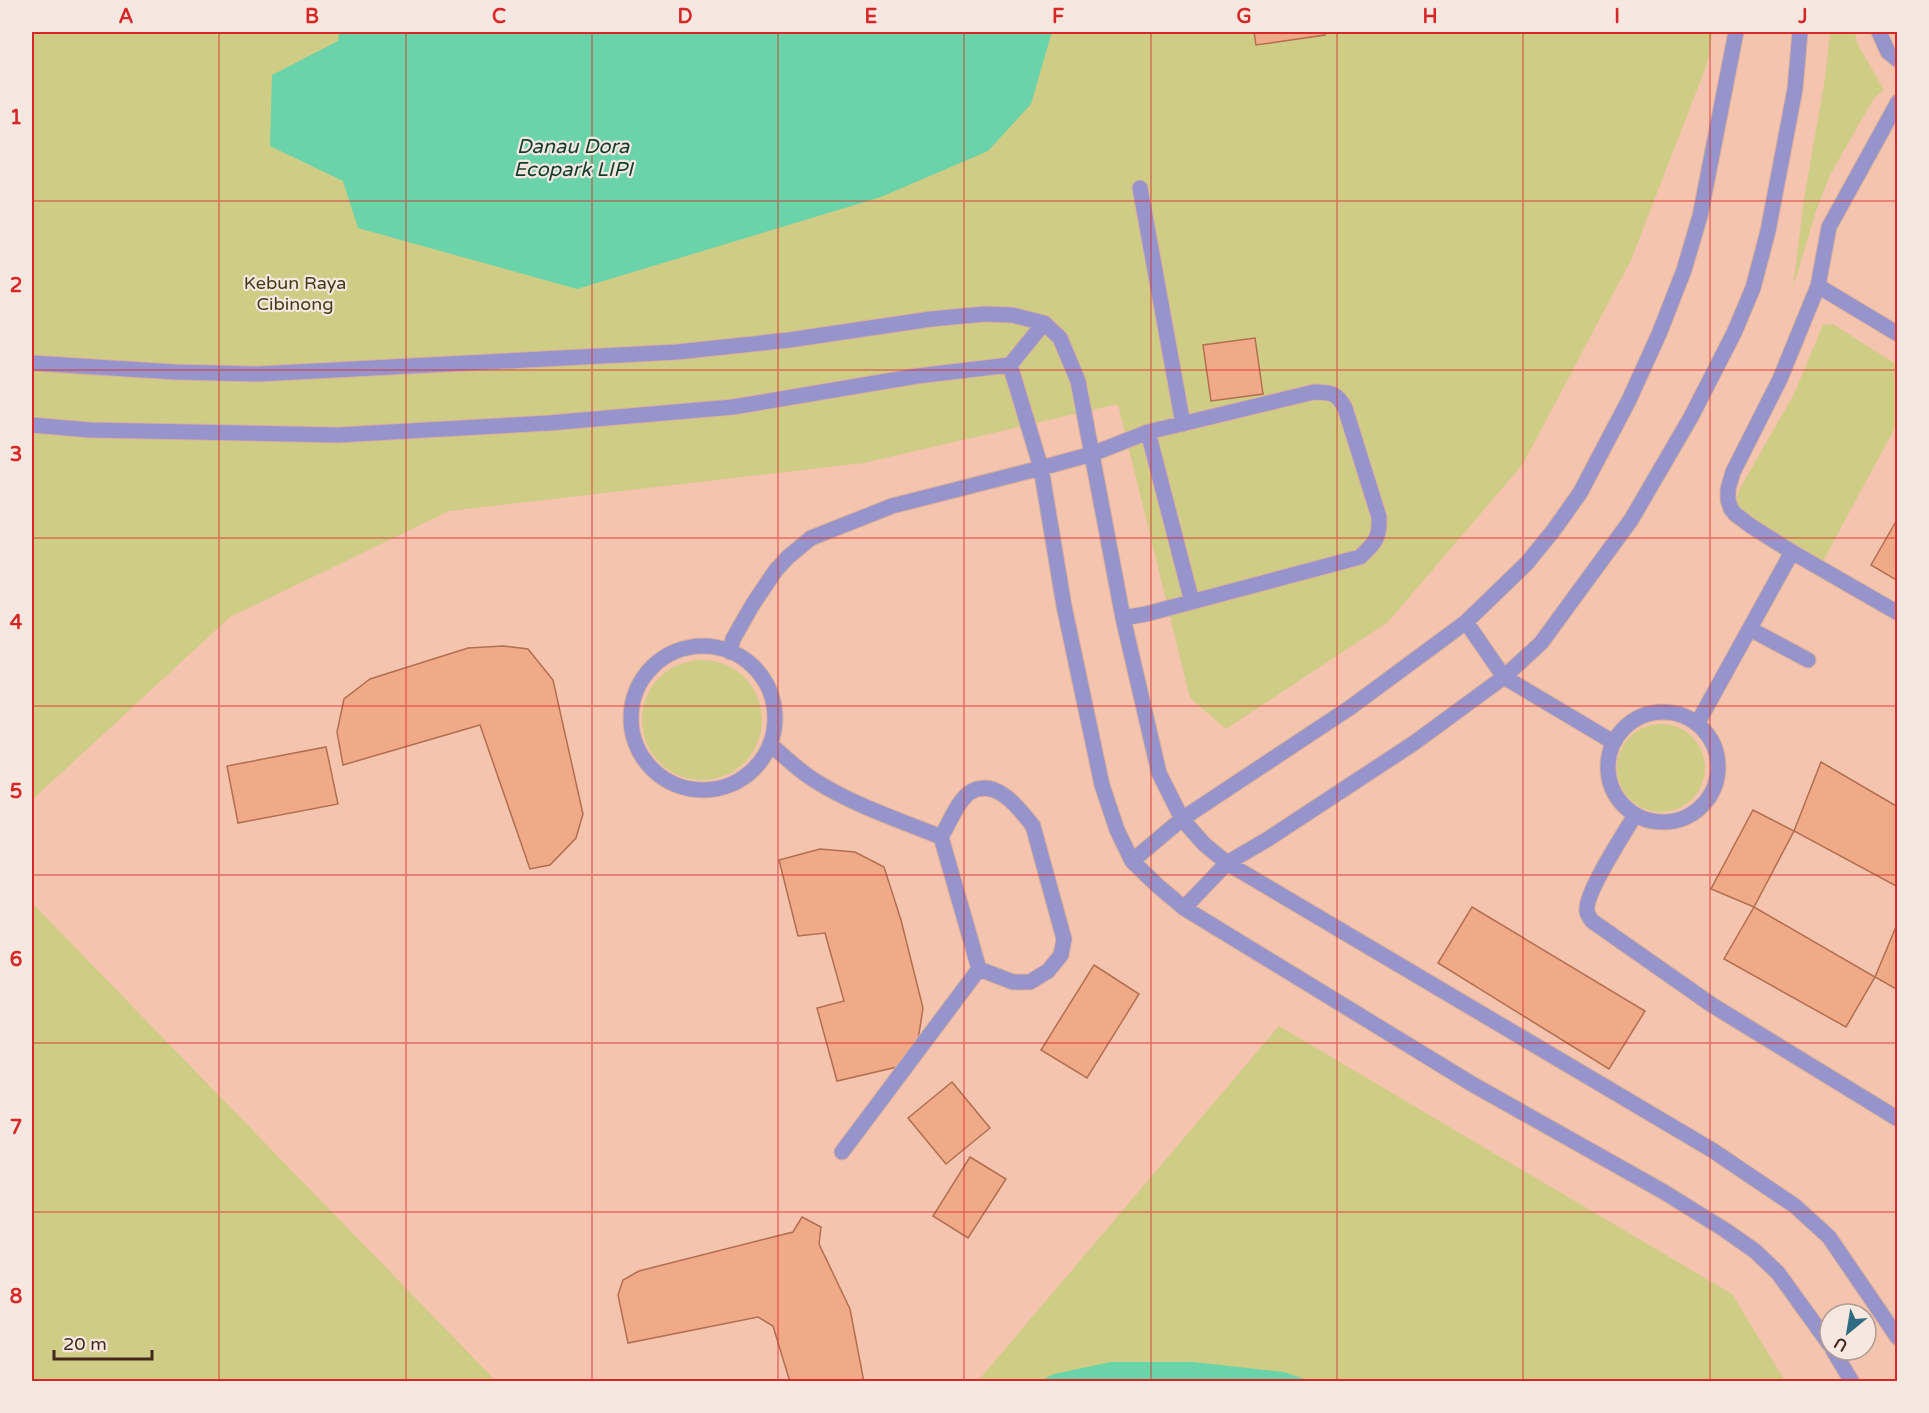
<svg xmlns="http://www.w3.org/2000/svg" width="1929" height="1413" font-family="'Varela Round',sans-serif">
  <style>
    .built { fill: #f4c4ae; fill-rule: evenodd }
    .green { fill: #cfcc85 }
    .water { fill: #6bd3aa }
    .building { fill: #f1aa88; stroke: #b26f50; stroke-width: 1.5 }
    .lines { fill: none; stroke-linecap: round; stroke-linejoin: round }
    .lane-casing { stroke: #dab09d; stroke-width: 17 }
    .lane { stroke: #9694ca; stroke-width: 15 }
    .grid { fill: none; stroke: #d62828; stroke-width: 1.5; stroke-opacity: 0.55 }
    .labels { text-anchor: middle; stroke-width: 4.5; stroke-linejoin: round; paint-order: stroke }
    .park-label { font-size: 18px; fill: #3f3d15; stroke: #f6e7e0 }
    .water-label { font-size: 20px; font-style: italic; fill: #0e3d2d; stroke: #f6e7e0 }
    .neatline { fill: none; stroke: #d62828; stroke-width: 2 }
    .grid-label { font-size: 20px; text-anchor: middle; font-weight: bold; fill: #d62828 }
  </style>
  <rect width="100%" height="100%" fill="#ffd2be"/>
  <path class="built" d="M32,32H1897V1381H32ZM1830,1314H1866V1350H1830Z"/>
  <path class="green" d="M32,32H1713L1707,64L1631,260L1523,464L1388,622L1226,729L1190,698L1118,404L863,463L449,511L230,617L32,800Z
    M1830,32H1855L1857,43L1884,90L1874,98L1831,173L1816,211L1793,288L1804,199L1825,78Z
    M1833,324L1897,365V424L1823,561L1746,514L1736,503L1739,490L1794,394L1823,325Z
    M642 720a60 60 0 1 1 120 0a60 60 0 1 1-120 0Z
    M1617 768a44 44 0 1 1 88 0a44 44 0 1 1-88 0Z
    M32,903L496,1381H32Z
    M1279,1026L1732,1294L1785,1381L977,1382Z"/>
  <path class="water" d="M339,32H1054L1051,35L1031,104L988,151L881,197L577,289L358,228L343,181L270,146L272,75L338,41Z
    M1111,1362H1193L1284,1372L1310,1381H1040L1054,1374Z"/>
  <path class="building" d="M1254,32H1325V35L1256,45Z
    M1255,338L1263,394L1211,401L1203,345Z
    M1898,518V581L1871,565Z
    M503,646L528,649L553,680L583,814L576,838L550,865L530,869L480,725L343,765L337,732L344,699L370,679L468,648Z
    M326,747L338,804L238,823L227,766Z
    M1821,762L1898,807V887L1794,831Z
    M1753,810L1794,831L1754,907L1711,889Z
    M820,849L855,852L884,867L901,920L923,1008L918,1040L897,1067L837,1081L817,1008L844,1001L825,933L798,936L779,860Z
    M1472,907L1645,1011L1609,1069L1438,963Z
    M1754,907L1875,977L1846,1027L1724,959Z
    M1898,922V990L1875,977Z
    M1094,965L1139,994L1087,1078L1041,1050Z
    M952,1082L990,1128L946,1164L908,1118Z
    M970,1157L1006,1179L968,1238L933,1216Z
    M802,1217L821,1227L819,1244L850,1309L864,1382H790L773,1326L758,1317L628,1343L618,1295L623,1280L639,1271L793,1232Z"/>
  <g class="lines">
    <g class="lane-casing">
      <path id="lane" d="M1879,32L1888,52L1898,60
        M1898,102L1829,227L1818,286L1780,379L1733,472L1728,489V500L1731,509L1735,514L1751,526L1792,552L1898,613
        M1140,188L1183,424
        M1818,286L1898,334
        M32,363L175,372L258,374L677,352L789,340L931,319L985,314L1012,315L1044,323L1060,338L1078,381L1123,618L1159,773L1182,819L1204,844L1227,863L1712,1150L1795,1206L1829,1237L1898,1338
        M1010,365L1044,323
        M32,425L90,430L338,435L549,423L733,407L917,376L1010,365L1041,468L1064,606L1102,785L1117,830L1132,861L1158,886L1184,908L1472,1084L1664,1192L1725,1230L1755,1251L1778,1273L1830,1345
        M1148,432L1192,602
        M1466,622L1504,677L1613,742
        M1750,629L1808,660
        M631 718a72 72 0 1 1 144 0a72 72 0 1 1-144 0Z
        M730,652L733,639L753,604L776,570L788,557L811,538L892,506L1041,468L1092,454L1148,432L1314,392C1331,392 1337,393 1345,408L1379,517C1380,538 1375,543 1360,557L1146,614L1123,618
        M1608 767a55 55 0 1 1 110 0a55 55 0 1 1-110 0Z
        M1697,724L1792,552
        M771,745C785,757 798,770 814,780C853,805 899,820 941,837L979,969L842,1152
        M1635,815C1624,834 1587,890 1587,908C1586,913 1589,917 1592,921L1712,1005L1898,1119
        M941,837C949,824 957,802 969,793C995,776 1019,808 1033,826L1064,939L1061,955L1048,971L1030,982H1013L979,969
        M1132,861L1182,819L1351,707L1466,622L1527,563L1553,531L1580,493L1629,400L1659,334L1684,270L1700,216L1736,32
        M1184,908L1227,863L1268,839L1414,743L1504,677L1541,643L1631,520L1691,417L1734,333L1753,288L1768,231L1795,89L1800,32
        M1833,1350L1852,1382"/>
    </g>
    <use href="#lane" class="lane"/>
  </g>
  <path class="grid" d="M219,32V1382M406,32V1382M592,32V1382M778,32V1382M964,32V1382M1151,32V1382M1337,32V1382M1523,32V1382M1710,32V1382M32,201H1898M32,370H1898M32,538H1898M32,706H1898M32,875H1898M32,1043H1898M32,1212H1898"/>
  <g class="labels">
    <g class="park-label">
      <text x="295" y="289">Kebun Raya<tspan x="295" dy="21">Cibinong</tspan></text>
    </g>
    <g class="water-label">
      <text x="573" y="153">Danau Dora<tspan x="573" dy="23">Ecopark LIPI</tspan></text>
    </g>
  </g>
  <rect width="1929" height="1413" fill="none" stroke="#f6e7e0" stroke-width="66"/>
  <g transform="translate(1848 1332) rotate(210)"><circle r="28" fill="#f6e7e0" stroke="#af9b91" stroke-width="1.5"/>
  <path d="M0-4.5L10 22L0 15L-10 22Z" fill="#2f6c83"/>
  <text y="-9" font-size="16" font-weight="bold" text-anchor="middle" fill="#44281b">U</text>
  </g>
  <path d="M54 1350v9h98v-9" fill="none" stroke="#44281b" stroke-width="3"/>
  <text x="63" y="1350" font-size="18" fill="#44281b" stroke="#f6e7e0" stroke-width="4.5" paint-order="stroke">20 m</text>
  <rect x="33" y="33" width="1863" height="1347" class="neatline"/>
  <g class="grid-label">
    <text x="126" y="23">A</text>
    <text x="312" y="23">B</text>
    <text x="499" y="23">C</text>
    <text x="685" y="23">D</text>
    <text x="871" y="23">E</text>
    <text x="1058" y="23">F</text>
    <text x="1244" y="23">G</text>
    <text x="1430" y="23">H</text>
    <text x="1617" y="23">I</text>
    <text x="1803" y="23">J</text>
    <text x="16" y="124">1</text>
    <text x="16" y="292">2</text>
    <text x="16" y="461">3</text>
    <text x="16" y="629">4</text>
    <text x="16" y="798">5</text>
    <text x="16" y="966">6</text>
    <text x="16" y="1134">7</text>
    <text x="16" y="1303">8</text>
  </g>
</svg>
